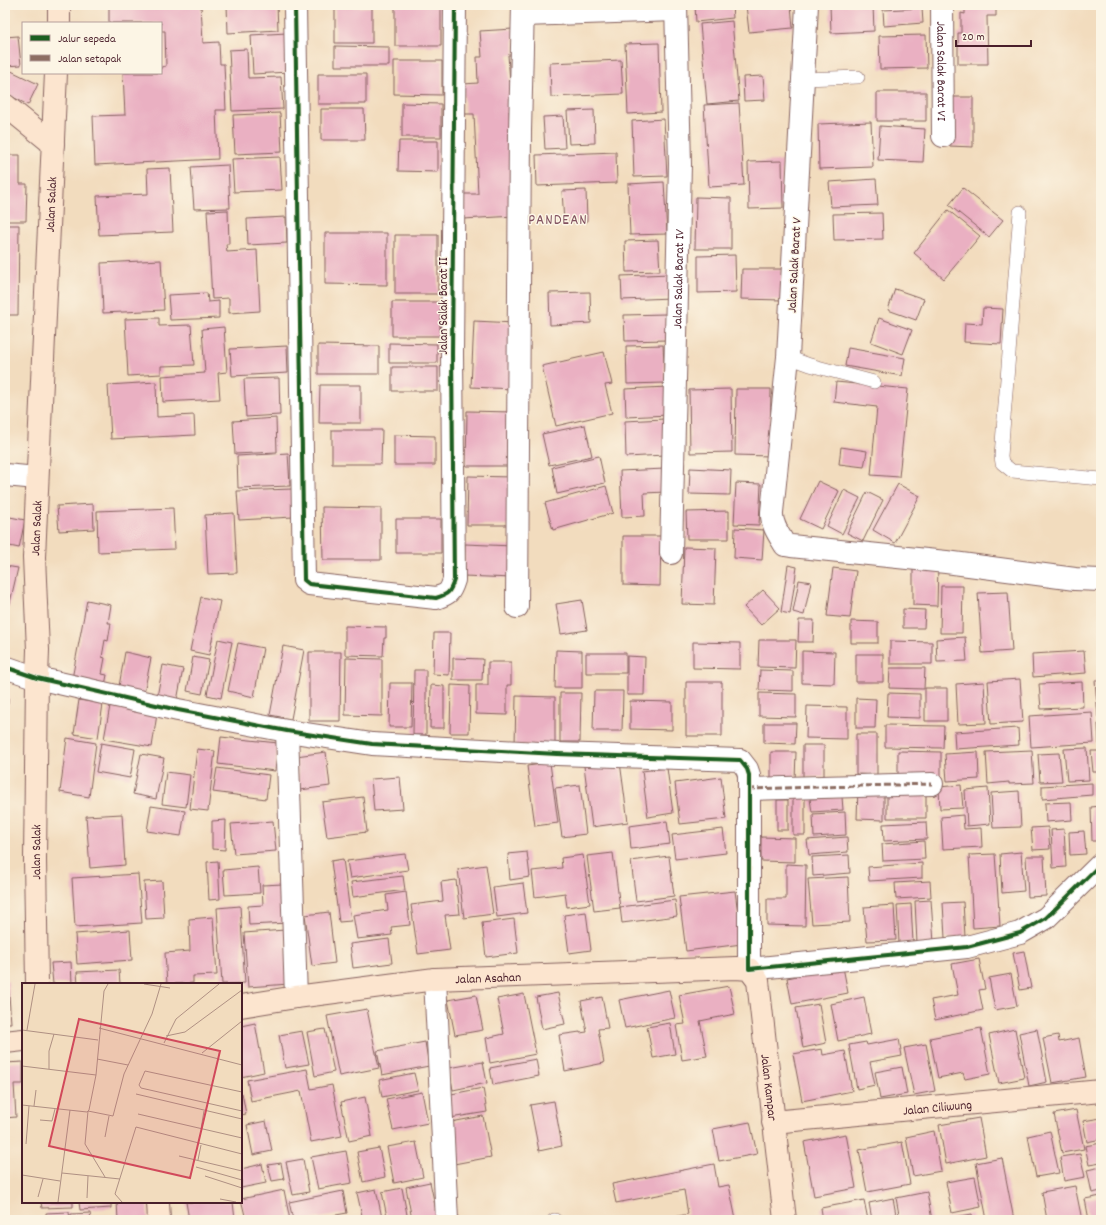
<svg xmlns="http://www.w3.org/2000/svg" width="1106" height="1225" font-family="Dekko,sans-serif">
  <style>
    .building { fill: #eab0c2 }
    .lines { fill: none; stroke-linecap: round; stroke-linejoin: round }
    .lane-casing { stroke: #85615e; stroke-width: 14 }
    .street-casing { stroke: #85615e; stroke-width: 24 }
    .secondary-casing { stroke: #85615e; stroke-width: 24 }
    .lane { stroke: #fff; stroke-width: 13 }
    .street { stroke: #fff; stroke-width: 22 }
    .secondary { stroke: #fce5cf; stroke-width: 22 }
    .quiet { stroke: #8d6e63; stroke-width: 3; stroke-dasharray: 6 3; stroke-linecap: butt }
    .cycleway-casing { stroke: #fcf5e5; stroke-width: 6 }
    .cycleway { stroke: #1b5e20; stroke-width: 4 }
    .labels { text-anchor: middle; stroke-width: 3; stroke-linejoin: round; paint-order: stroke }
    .street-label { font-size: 13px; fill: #4a1f2b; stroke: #fcf5e5 }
    .quarter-label { font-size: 15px; letter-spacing: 1px; fill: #825260; stroke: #fcf5e5 }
    .inset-road { fill: none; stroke: #af9083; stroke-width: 1 }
    .view { fill: #d1495b; fill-opacity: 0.15; stroke: #d1495b; stroke-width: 2 }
    .inset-edge { fill: none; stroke: #4a1f2b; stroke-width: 2 }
  </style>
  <rect width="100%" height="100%" fill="#fcf5e5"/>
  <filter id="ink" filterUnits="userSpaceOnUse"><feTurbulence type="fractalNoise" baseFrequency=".025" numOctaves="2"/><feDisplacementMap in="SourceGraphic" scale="8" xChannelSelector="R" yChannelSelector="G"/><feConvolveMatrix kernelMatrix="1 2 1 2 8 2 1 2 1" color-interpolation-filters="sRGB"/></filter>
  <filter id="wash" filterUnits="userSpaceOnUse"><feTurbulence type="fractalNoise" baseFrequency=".012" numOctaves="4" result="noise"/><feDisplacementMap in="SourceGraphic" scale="16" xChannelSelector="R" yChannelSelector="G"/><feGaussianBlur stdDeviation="0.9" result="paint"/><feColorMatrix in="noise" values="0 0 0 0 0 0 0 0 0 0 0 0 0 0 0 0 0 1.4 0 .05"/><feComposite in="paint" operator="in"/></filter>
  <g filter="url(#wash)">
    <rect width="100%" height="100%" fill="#f2dcbe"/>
    <g id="blocks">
      <path class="building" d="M109,5H201L203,43L219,42L220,64H224L226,110H216L218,159L95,165L93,116L125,115L123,73H161V67L166,66L165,31H161V23H109Z
        M227,5H277L278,30L228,33Z
        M395,5H441V46H395Z
        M695,5H732L733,18L696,22Z
        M746,5H791L793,28L749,32Z
        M830,5H873L874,31L831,33Z
        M965,5H996V16H987L988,64H958V33H961V13L965,14Z
        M335,7H372V43H335Z
        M922,8L923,23L884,26L883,10Z
        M732,21L739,101L707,104L700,24Z
        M513,29L514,55H508L510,82L516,81L518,111H509L515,216L463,219L462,194H478L474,114H465L463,84L478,83L477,57H482L480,31Z
        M287,33L289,72L253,74L251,35Z
        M926,35L927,68L880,69L879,36Z
        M18,36L21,65L5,66V37Z
        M659,43L661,112L628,114L625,44Z
        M335,46L389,47V66H335Z
        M247,49L248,78L281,77L283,109L232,111L229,50Z
        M621,60L623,94L551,97L550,63Z
        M394,61H442V95L394,94Z
        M5,68L38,84L28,105L5,93Z
        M318,74H366V104H318Z
        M763,76L765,100L744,101L743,77Z
        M877,92H926V121H877Z
        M949,97H973V147L949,146Z
        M402,103L441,104V137H402Z
        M739,103L744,185L709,187L704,105Z
        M321,109H364L365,140H321Z
        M594,110L595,143L569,144L567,111Z
        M280,113L282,152L235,154L233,115Z
        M563,116L565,148L545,149L543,117Z
        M664,119L667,176L634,177L632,121Z
        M871,122L873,167L819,169L818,124Z
        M880,126L925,129L923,162L878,160Z
        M399,141H438V172L398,171Z
        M616,152L617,183L537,186L536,155Z
        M5,155H20V184H27L26,221H5Z
        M280,157L282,190L234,192L232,159Z
        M782,161L783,208L749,209L748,162Z
        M228,165L230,208L194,209L191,167Z
        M170,168L173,232L99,235L97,196L148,194L147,169Z
        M876,179L878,205L831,207L829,182Z
        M664,182L667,234L630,235L628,184Z
        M963,188L1003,220L989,237L949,205Z
        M586,190L587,222H564L562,191Z
        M696,197L731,198V249H695Z
        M228,210L229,244H226L227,252L257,250L260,311L229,313V298L212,299L207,211Z
        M948,210L980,236L944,279L914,253Z
        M882,213L883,239L834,240L833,214Z
        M286,217L287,243L248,245L247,219Z
        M5,225H19L18,315H5Z
        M325,233H387V285L325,284Z
        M395,235H438V294H395Z
        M658,240L660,271L626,272L625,241Z
        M735,255L736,292L698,293V256Z
        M161,260L164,310L103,313L101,263Z
        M742,269H782V300L741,299Z
        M670,274L671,298L622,300L621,276Z
        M895,289L924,299L916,320L888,310Z
        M590,292L591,323L550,325L549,293Z
        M207,293L208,302L219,301V318L170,320L168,295Z
        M392,302H440V336H392Z
        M983,308L1003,309L1001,344L964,342L965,323L982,324Z
        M666,314L667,340L625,341L624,315Z
        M159,318V326L191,325L194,365L161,366V374L128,376L125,319Z
        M879,318L912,330L903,354L871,342Z
        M474,321L515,323L513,389L471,387Z
        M224,327L227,372L218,373L220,399L163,402L162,376L205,373L202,329Z
        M389,343L437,344V363H389Z
        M318,345L379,346V374H318Z
        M663,345L665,383L627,384L626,346Z
        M287,346L288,373L232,376L230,349Z
        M848,348L905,358L902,376L845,366Z
        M604,352L612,384L605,385L612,413L556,426L542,366Z
        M392,367H438V391H392Z
        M279,378L280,415L246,417L244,379Z
        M156,382L157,417L194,415L195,435L111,439L108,385Z
        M836,382L908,389L899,477L871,475L877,407L834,402Z
        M320,385H361V423H319Z
        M668,387L669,415L626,417L625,389Z
        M731,389L732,452L690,453L689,390Z
        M736,389H771L770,456L735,455Z
        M467,411L512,412L511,466H466Z
        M276,418L277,452L235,454L233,421Z
        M664,419L665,455L626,457L625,421Z
        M585,425L592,456L549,465L542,434Z
        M332,430H382L381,464H332Z
        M394,435L435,436V465H394Z
        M841,447L867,451L864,467L839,464Z
        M288,453L290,486L238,488L237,456Z
        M599,456L605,483L557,494L552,467Z
        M690,468L731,470L730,495L689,494Z
        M665,469L666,492L644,493L645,516L622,517L620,471Z
        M468,476L511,477L510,525H467Z
        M818,481L839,491L821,529L800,519Z
        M736,483L761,484L759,525L734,524Z
        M898,484L920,496L895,543L873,530Z
        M606,486L613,513L553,530L545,503Z
        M292,489L293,517L239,520L237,491Z
        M844,490L860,498L842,534L827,526Z
        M867,492L883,500L863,541L847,533Z
        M93,504L94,529L59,531L57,506Z
        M322,507L381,508V560H323Z
        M173,508L175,549L98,552L97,511Z
        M729,511V539H687L686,512Z
        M234,513L237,573L208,574L205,515Z
        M10,517L25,520L19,548L5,545V539Z
        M396,519H441V553H396Z
        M735,528L764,530L762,560L734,558Z
        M623,536H661L660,586L623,585Z
        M465,544L513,546L512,578L464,576Z
        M684,547L716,548L714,605L682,604Z
        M788,565L797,567L790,614L781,612Z
        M5,566L18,568L9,607L5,606Z
        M913,566H938L937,606L913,605Z
        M833,568L856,571L850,618L827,616Z
        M799,580L811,582L804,615L793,612Z
        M941,586H963L962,633H940Z
        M763,590L780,608L761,625L744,607Z
        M1008,592L1012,651L982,653L978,593Z
        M201,597L220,601L209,655L190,651Z
        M87,600L111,605L108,623H111L108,641L105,640L102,657L105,658L102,674L107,675L104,690L71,684Z
        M582,600L587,630L561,634L556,604Z
        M903,609L925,610L924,628H903Z
        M799,620H814L813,642H798Z
        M851,621L878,622V643H851Z
        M345,626L386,627V638H384L383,656L345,655Z
        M434,633H450L449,675L433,674Z
        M965,637L967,661L937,662L936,639Z
        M218,639L232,642L221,698L207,695Z
        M759,640H796L795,668L758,667Z
        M890,641L932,642V664H890Z
        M693,642L740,643V669L693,668Z
        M238,643L263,648L254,697L228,691Z
        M283,646L304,650L291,719L270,715Z
        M556,650L582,651V688H555Z
        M802,651L835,652L834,684L802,683Z
        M1084,651L1086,673L1033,677L1032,654Z
        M125,652L151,658L143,698L118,692Z
        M309,652H341L340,721H309Z
        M586,653H626V673H586Z
        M856,654H883V682H856Z
        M627,656L645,657L644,695H627Z
        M193,657L209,660L202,694L187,691Z
        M346,658L382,659V716L345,715Z
        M453,658L483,659L482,680H453Z
        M488,662H511V685H507V715L476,714V685H488Z
        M163,665L183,669L177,701L157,697Z
        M890,668H925L924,689L889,688Z
        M414,670H426V735H413Z
        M760,670L793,671V691L759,690Z
        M5,674H9L8,704H5Z
        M1020,679L1023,722L991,724L988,681Z
        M1095,680H1101V717H1098Z
        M686,682H722V736H686Z
        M984,682L986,723L958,724L956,684Z
        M1082,682L1083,707L1041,709L1039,684Z
        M390,683H412L411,727H389Z
        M431,685L444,686V728H430Z
        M451,685L470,686L469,733H450Z
        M925,688H947V721H925Z
        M594,691H623L622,731H593Z
        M560,693H581L580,742H560Z
        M759,693L796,694V717L759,716Z
        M888,693L920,694V718L887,717Z
        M516,696L555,697V746L515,745Z
        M856,698L876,699L875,728H856Z
        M79,700L103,704L98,738L74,734Z
        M630,701L672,702V730L630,729Z
        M110,706L157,714L152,747L104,739Z
        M807,706L847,707V739L806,738Z
        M1092,712L1094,743L1031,747L1029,716Z
        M764,723H796L795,744L764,743Z
        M1101,723V744H1099L1098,724Z
        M885,725L944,726L943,748L885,747Z
        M1018,728L1019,745L955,749L954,732Z
        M856,734H877V775L856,774Z
        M221,737L278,743L275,771L218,764Z
        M67,738L96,743L89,797L60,792Z
        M101,743L135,749L130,778L96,772Z
        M803,745H824V777H803Z
        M1087,748L1089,780L1067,781L1064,749Z
        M197,749L215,751L208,811L190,809Z
        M1032,750L1034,783L1009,784V782L988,784L986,752Z
        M898,751L941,752V778H898Z
        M1091,751H1101V772H1093Z
        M326,752L330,786L300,790L296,756Z
        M771,752H796L795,780H771Z
        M978,752L979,779L947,781L945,754Z
        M1059,753L1062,781L1040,782L1038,754Z
        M141,754L164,758L156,799L133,794Z
        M620,762L628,822L592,827L584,766Z
        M550,763L558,823L535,826L527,766Z
        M217,768L269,775L266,799L213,792Z
        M667,768L673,813L648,817L642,771Z
        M166,772L190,775L186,807L162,804Z
        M400,777L403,809L374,811L371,779Z
        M721,777L726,819L680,824L675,783Z
        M1092,783V795L1042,799V786Z
        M580,785L586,834L562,837L555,788Z
        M961,785L963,808L940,809L939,787Z
        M858,787L884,788V820L857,819Z
        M887,788L926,789V818H887Z
        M988,788L990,824L967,826L965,790Z
        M1019,791L1021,827L993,828L991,793Z
        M793,795H805V835H793Z
        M363,797L367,832L327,837L322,802Z
        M842,797L843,810L812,812L810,799Z
        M777,800H788V830H777Z
        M1071,802L1072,820L1046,822L1045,803Z
        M151,806L185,811L181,836L147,831Z
        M1101,806V841H1092L1091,807Z
        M845,812L846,835L814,837L813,814Z
        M122,814L125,865L90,868L86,816Z
        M963,815L964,829L981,828L982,847L943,849L941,817Z
        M226,820L225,850L212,849V821Z
        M273,821L276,851L234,854L231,824Z
        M667,821L670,844L631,849L629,826Z
        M926,822L927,839L884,841L883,824Z
        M1048,827L1050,849L1033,850L1031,828Z
        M723,829L726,853L675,859L672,835Z
        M1064,829L1066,867L1053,868L1051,830Z
        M1084,831L1086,854L1070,855L1069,832Z
        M761,837L795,838V862L761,861Z
        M847,837L848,852L809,855L807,840Z
        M924,841L925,859L883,861L882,844Z
        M527,852L530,877L510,880L508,854Z
        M1021,852L1024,891L1002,893L1000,854Z
        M613,853L620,908L594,911L587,856Z
        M405,854L408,870L350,878L347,861Z
        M995,854L1000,926L973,928L969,855Z
        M583,855L590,904L567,907L565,893L535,897L532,871L562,868L561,858Z
        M849,855L850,873L813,876L812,857Z
        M669,856L674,896L636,901L631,861Z
        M1026,856H1044L1046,896L1028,897Z
        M343,859L351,921L339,922L331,861Z
        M218,861L220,899L209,900L207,862Z
        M922,863V878L869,881L868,867Z
        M786,864L806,865L805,926L767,925V899H786Z
        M486,865L493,914L464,918L458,869Z
        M258,867L260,893L225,895L223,870Z
        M138,874L142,923L75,927L72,878Z
        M403,876L405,890L353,897L351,882Z
        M848,877L850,922L812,924L808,879Z
        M456,880L460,914L445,915L450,950L418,954L411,905L443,901L441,882Z
        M162,881L164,918L146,919L144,882Z
        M930,881L931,897L896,899L895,883Z
        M523,883L527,913L497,917L493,887Z
        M283,884L288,923L249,925L248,906L263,905L262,885Z
        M735,891L742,944L686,951L679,897Z
        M406,892L410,925L391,927L392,935L357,939L353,915L388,910L386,895Z
        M675,900L677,916L622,923L620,907Z
        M931,900L934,943L917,944L915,901Z
        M963,902L965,937L945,938L943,903Z
        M911,904L913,942L899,943L897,905Z
        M894,905L896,940L867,941L864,907Z
        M240,906L245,983L222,984L217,908Z
        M329,912L335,963L312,966L305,915Z
        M586,912L591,950L569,953L564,915Z
        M213,917L217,975L193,976V983L167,984L165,953L190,951L189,919Z
        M514,919L518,953L486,957L482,923Z
        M130,930L132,960L77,964L75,934Z
        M285,930L289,984L248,987L244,933Z
        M389,939L392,963L353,968L350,944Z
        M1024,951L1031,988L1020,990L1013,953Z
        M979,959L985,989L979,990L983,1010L935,1020L931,1000L958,995L952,964Z
        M71,962L72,984H53L51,963Z
        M843,967L848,993L792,1004L787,978Z
        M119,970L120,984H78L77,972Z
        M1011,974L1017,1006L995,1010L989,978Z
        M5,981H8L11,1023H5Z
        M729,986L735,1014L700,1021L707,1056L682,1060L676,1025L685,1024L679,995Z
        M669,990L675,1018L625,1028L619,1000Z
        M558,993L565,1024L542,1029L536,997Z
        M524,994L536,1054L490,1063L486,1038L504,1034L497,999Z
        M476,995L483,1030L455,1035L448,1000Z
        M602,997L608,1028L598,1029L604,1063L565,1071L559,1035L580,1032V1033L587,1032L581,1001Z
        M864,997L871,1034L838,1041L831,1004Z
        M819,1004L826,1043L803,1048L796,1008Z
        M367,1009L379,1068L339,1076L327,1016Z
        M255,1023L264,1072L241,1077V1026Z
        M670,1023L675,1054L653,1058L647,1027Z
        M981,1028L990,1074L965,1079L963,1073L938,1078L930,1038Z
        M325,1029L334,1072L315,1076L307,1032Z
        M1015,1029L1024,1078L999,1083L989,1035Z
        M1037,1029L1047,1082L1029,1086L1019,1033Z
        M302,1031L309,1064L285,1068L279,1035Z
        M1058,1035L1059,1042L1079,1038L1086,1077L1052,1083L1043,1038Z
        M899,1039L902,1056L870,1062L875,1085L857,1089L849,1045L866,1042L867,1045Z
        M425,1042L429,1066L382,1075L377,1051Z
        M926,1044L935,1091L914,1095L904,1048Z
        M822,1049L823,1055L845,1051L852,1091L802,1101L793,1054Z
        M536,1059L539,1076L493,1085L490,1068Z
        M23,1062V1084H14L16,1117L5,1118V1063Z
        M483,1062L487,1083L453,1090L449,1068Z
        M902,1067L907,1094L880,1099L875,1072Z
        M307,1069L311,1089L332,1085L342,1136L311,1142L301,1091L251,1101L247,1080Z
        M414,1073L418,1090L382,1097L379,1080Z
        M483,1088L487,1112L450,1118L446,1095Z
        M422,1092L428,1123L393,1130L386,1099Z
        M242,1093L246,1114L241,1115V1094Z
        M365,1097L372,1136L349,1141L341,1102Z
        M554,1101L562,1146L539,1151L530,1105Z
        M1076,1110L1084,1149L1062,1153L1054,1114Z
        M483,1116L491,1157L454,1164L446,1123Z
        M979,1118L986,1156L946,1164L939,1125Z
        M1101,1118V1139L1087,1142L1083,1121Z
        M266,1121L272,1151L253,1155L247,1125Z
        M750,1122L757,1154L719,1161L713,1129Z
        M934,1131L941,1171L913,1176L906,1137Z
        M1050,1131L1059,1173L1036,1177L1028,1136Z
        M846,1134L856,1188L814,1196L804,1142Z
        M416,1142L423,1177L394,1183L387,1147Z
        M902,1142L910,1184L867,1192L859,1150Z
        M1101,1143V1163L1089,1165L1085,1146Z
        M379,1148L385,1177L363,1182L357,1152Z
        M346,1151L352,1183L318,1189L311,1157Z
        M1080,1154L1085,1177L1064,1181L1060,1157Z
        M1002,1158L1014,1220H987L976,1163Z
        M303,1159L309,1192L293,1195L286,1162Z
        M281,1163L284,1179L272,1181L268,1165Z
        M262,1164L266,1183L241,1188V1169Z
        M714,1164L718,1187L729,1185L736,1220H661L688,1214L684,1190L616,1203L612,1184Z
        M1101,1167V1191L1092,1193L1087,1170Z
        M975,1177L981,1207L952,1213L946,1182Z
        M430,1182L438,1220H412L406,1187Z
        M1075,1186L1082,1220H1047L1042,1192Z
        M402,1188L408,1220H363L357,1193L376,1189L382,1218L387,1217L382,1192Z
        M284,1190L290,1220H246L241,1199Z
        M343,1191L347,1213L309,1220H293L289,1202Z
        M927,1192L932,1220H900L896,1198Z
        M1101,1196V1220H1089L1085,1199Z
        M893,1198L897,1220H872L869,1203Z
        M864,1200L868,1220H823L821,1208Z
        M41,1202H73V1207L42,1208Z
        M79,1202H111V1208L80,1210Z
        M117,1202H147L148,1220H118Z
        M186,1202H233L235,1220H189Z
        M69,1212L70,1220H46V1213Z
        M90,1213L91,1220H71V1214Z
        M972,1214L973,1220H945V1219Z"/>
    </g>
  </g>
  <g filter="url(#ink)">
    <use href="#blocks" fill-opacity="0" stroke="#85615e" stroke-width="1"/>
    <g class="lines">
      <g class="lane-casing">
        <path id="lane" d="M804,79L858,77
          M1020,212L1001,456L1002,463L1012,471L1101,479
          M788,357L810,365L874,382
          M554,1220H555"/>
      </g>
      <g class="street-casing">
        <g id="street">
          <path d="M295,5L304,580L309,584L436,598C448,594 450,593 454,580L452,354L455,5"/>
          <path d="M807,5L788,357L772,512C771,524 779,535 785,545L791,546L946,562L1075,579L1101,580"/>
          <path id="s1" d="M942,5L943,136"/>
          <path d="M523,15L676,10"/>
          <path d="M5,475L37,478"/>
          <path id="s2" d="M671,553L680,164L676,5"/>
          <path d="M517,607L520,131L523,5"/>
          <path d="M5,667L37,678L178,710L287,731L372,744L557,754L740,760L747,769L749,775V969L967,947L1020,933L1046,918L1101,864"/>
          <path d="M287,731L296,997"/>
          <path d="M749,789L932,784"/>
          <path d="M435,979L447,1220"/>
        </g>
      </g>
      <g class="secondary-casing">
        <g id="secondary">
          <path d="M59,23V5"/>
          <path d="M5,105L53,144"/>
          <path id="s3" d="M37,984L35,860L37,678L38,650L34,557L56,73"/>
          <path id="s4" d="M241,1006L296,997L435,979L736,968L749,969L758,981L785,1220"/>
          <path d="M5,1042L23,1040"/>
          <path id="s5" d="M773,1122L1101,1091"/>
          <path d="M158,1202L159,1220"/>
        </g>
      </g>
      <use href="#lane" class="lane"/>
      <use href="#street" class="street"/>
      <use href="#secondary" class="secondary"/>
      <path class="quiet" d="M749,789L932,784"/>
      <g class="cycleway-casing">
        <path id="cycleway" d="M295,5L304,580L309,584L436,598C448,594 450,593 454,580L452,354L455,5
          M5,667L37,678L178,710L287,731L372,744L557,754L740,760L747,769L749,775V969L967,947L1020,933L1046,918L1101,864"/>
      </g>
      <use href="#cycleway" class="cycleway"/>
    </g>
  </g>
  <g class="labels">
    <g class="street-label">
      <text dy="5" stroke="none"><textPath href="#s1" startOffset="66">Jalan Salak Barat VI</textPath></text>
      <text dy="5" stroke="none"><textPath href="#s3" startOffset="780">Jalan Salak</textPath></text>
      <text transform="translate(793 265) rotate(-87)" y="5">Jalan Salak Barat V</text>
      <text dy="5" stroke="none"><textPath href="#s2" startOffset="274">Jalan Salak Barat IV</textPath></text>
      <text transform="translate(442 306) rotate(-90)" y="5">Jalan Salak Barat II</text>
      <text dy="5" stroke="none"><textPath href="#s3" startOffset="456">Jalan Salak</textPath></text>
      <text dy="5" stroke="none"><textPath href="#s3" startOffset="132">Jalan Salak</textPath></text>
      <text dy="5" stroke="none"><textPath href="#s4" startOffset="249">Jalan Asahan</textPath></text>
      <text dy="5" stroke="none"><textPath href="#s4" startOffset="632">Jalan Kampar</textPath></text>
      <text dy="5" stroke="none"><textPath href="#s5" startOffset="165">Jalan Ciliwung</textPath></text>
    </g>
    <g class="quarter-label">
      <text x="558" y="224">PANDEAN</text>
    </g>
  </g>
  <g transform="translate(22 983)">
    <rect width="220" height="220" fill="#f2dcbe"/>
    <path class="inset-road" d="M122,1L148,5M77,45L220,82M0,47L76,57M5,47L13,1M144,53L163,49L220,7M142,60L154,36L197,1M180,70L220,38M75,76L106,82M0,83L74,92M27,86V68L32,51M220,109L123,88L117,102L119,105L220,128M114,111L220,136M0,122L65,129L67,127M12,123L14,107M67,127L74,92L82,8L86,1M116,131L220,155M18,137L30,138L33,126M179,146L182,128M83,154L87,133M4,161L7,123M157,173L220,188M176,177L179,162M174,184L220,197M40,190L98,196M0,192L38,198M183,193L220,205M83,194L63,161L66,128L91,133L102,91L130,31L139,1M16,214L21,196M65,215L66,193M198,216L214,219M36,219L48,127M100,219L93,211L114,144L220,171"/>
    <path class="view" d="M57,36L198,68L168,195L27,163Z"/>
    <rect width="220" height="220" class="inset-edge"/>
  </g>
  <rect width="1106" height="1225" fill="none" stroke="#fcf5e5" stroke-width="20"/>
  <rect x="22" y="22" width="140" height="52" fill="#fcf5e5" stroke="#b59f9b"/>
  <rect x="30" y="35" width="20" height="6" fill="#1b5e20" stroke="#b59f9b"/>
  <text x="58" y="42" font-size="12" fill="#4a1f2b">Jalur sepeda</text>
  <rect x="30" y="55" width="20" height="6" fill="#8d6e63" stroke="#b59f9b"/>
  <text x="58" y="62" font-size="12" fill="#4a1f2b">Jalan setapak</text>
  <path d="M956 40v6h75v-6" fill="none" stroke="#4a1f2b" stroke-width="2"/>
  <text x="962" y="40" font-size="12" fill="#4a1f2b" stroke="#fcf5e5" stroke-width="3" paint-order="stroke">20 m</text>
</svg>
